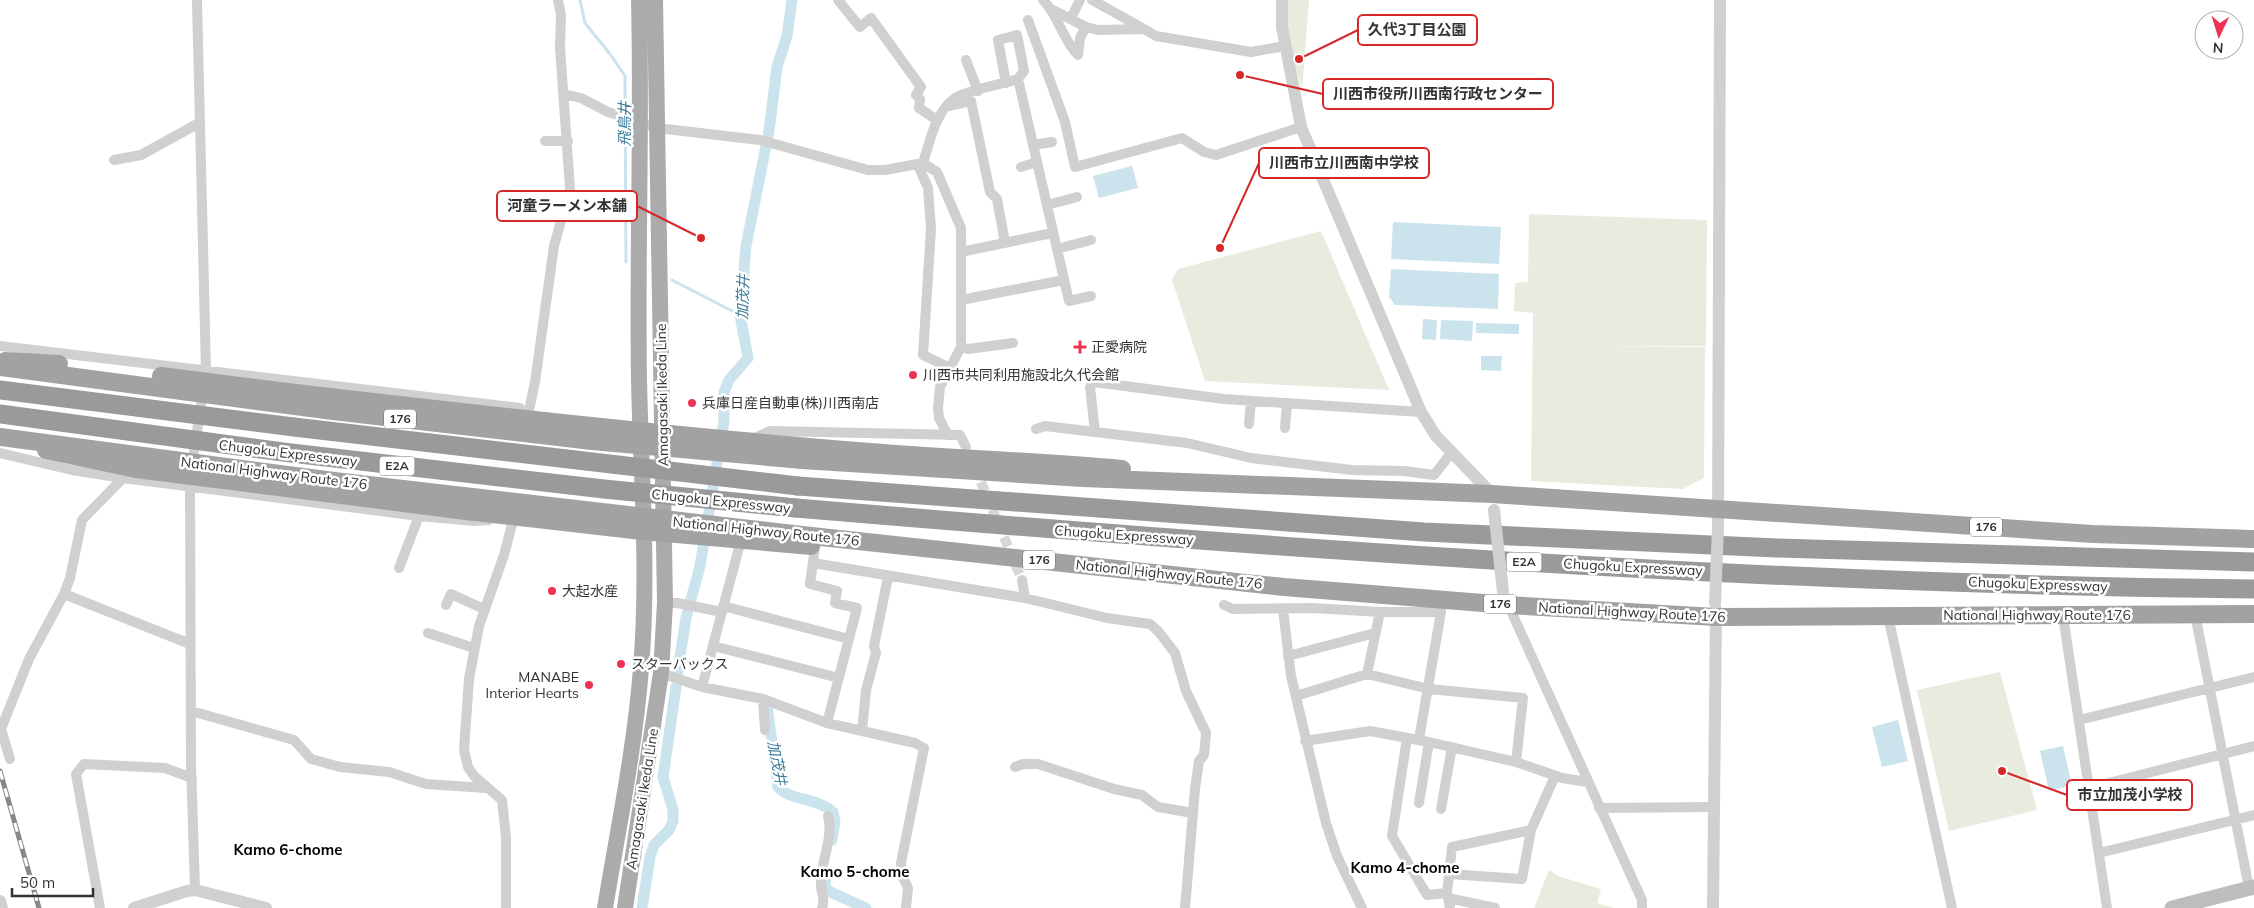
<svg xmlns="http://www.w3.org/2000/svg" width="2254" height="908" font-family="Mulish,'Noto Sans JP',sans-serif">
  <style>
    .green { fill: #e7ecde }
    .water { fill: #cbe3ed }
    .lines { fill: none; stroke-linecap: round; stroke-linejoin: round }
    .stream { stroke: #cbe3ed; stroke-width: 3 }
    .canal { stroke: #cbe3ed; stroke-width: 11 }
    .minor-tunnel { stroke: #d6d6d6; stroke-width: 10; stroke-dasharray: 10 5; stroke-linecap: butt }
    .minor { stroke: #d0d0d0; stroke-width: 10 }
    .tertiary { stroke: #d0d0d0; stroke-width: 12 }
    .secondary { stroke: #bdbdbd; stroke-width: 15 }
    .primary { stroke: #ababab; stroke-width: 16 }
    .trunk { stroke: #a2a2a2; stroke-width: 18 }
    .motorway { stroke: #9a9a9a; stroke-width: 19 }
    .rail-casing { stroke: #888; stroke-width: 5 }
    .rail { stroke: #fff; stroke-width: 3; stroke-dasharray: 9; stroke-linecap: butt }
    .tertiary-bridge { stroke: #d0d0d0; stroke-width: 12 }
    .trunk-bridge { stroke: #a2a2a2; stroke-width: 18 }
    .motorway-bridge { stroke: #9a9a9a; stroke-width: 19 }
    .poi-dot { fill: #ec3351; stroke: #fff; stroke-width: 2 }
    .labels { text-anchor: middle; stroke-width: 5; stroke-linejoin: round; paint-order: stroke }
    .shield { fill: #fff; stroke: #707070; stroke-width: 1 }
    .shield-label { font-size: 12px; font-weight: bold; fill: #333 }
    .poi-label { font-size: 14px; fill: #333; stroke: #fff; text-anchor: start }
    .street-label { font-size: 14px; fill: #333; stroke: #fff }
    .water-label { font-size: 15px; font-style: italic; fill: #3c7e9a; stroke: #fff }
    .neighbourhood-label { font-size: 15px; font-weight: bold; fill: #000; stroke: #fff }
    .leader { fill: none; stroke: #d62828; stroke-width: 2 }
    .callout-dot { fill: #d62828; stroke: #fff; stroke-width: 2 }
    .callout { fill: #fff; stroke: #d62828; stroke-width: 2 }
    .callout-label { font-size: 15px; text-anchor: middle; font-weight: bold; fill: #333 }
  </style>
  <rect width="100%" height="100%" fill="#fff"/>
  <path class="green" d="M1286,0H1309L1302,90L1285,27Z
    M1529,214L1707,220L1706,346H1594L1705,347L1704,478L1683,489L1531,481L1533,313L1514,311L1515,283L1528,282Z
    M1321,231L1389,390L1205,381L1172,280L1178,269Z
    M2000,672L2037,810L1949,831L1917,690Z
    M1549,870L1558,876L1601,889L1597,903L1614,908H1534Z"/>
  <path class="water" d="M1132,166L1138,188L1099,198L1093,176Z
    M1393,222L1501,227L1499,264L1391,259Z
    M1391,269L1499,274L1498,309L1395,305L1389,297Z
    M1423,319L1437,320L1436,340L1422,339Z
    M1441,320L1473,321L1472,341L1440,339Z
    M1476,323L1519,324V334L1476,333Z
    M1481,356H1502L1501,371L1481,370Z
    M1898,720L1908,761L1882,767L1872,727Z
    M2063,746L2072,785L2049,791L2040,751Z"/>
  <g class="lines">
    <path class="stream" d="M580,0L585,23L610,54L625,76L626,262
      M672,280L740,315"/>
    <path class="canal" d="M677,676L686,618L700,566L724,421V392L729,380L748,358L740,315L746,246L769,131L777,67L787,36L792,0
      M767,706L778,787C790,801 816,797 833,812L835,821L832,840
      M826,873L825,886L828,891L866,908
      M642,908L650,857L654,845L669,830L673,821V810L663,777L676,687"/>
    <path class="minor-tunnel" d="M975,468L1022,580"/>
    <path class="minor" d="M838,0L860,27L871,18L921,87L916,95L920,99L919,108L937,120
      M1043,0C1059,16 1062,39 1078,55L1080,38L1086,27L1053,10
      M1092,0L1144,29
      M1071,18L1080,0
      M1028,20L1065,122L1075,167L1182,138L1204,152L1216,155L1301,127
      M1086,27L1098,30L1144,29L1156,36L1251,52L1285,46
      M966,60L978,91
      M1006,83L998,40L1017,35L1024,71L1018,79
      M564,94L581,98L608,112L657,128L760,140L868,170H885L923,163C930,142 935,112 955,98C967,90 1003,84 1018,79L1069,301L1091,296
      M948,104L950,106L971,101L990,192L997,199L1005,243
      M545,141H568
      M1033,145L1052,142
      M114,160L141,155L199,123
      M923,163L937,172L961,228V347L940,387L938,407L939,418L948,435
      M918,165L928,188L931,229L923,355L950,368
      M1021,167L1037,162
      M1047,205L1077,197
      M1057,249L1091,240
      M961,252L1052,233
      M961,300L1064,280
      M0,346L520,408L527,420
      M961,347L968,349L1013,343
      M527,420L535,382L554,246L570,189L560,48L561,15L558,0
      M1249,424L1251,401
      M1285,428L1287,403
      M1036,429L1045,426L1187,443L1251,458L1352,470L1404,471L1434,475L1452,452
      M1095,432L1090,387L1094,382L1224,399L1421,412
      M752,439L770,431L960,435L966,447
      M0,453L72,470L123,478L419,516L474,521L489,520
      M192,465L206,371L197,0
      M190,480L191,763L195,890
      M815,547L810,584L837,591L835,603L857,608L827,723
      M813,563L1025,598L1107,618L1150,624L1158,631L1175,653L1186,691L1206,733L1204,755L1199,761L1195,789L1185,908
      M399,568L419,516
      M1022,580L1025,598
      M64,594L190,644
      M1507,602L1642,900V908
      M665,603H677L722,612
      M446,605L451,594L484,609
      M1224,605L1233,609L1313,608L1380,612L1367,674L1296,696
      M723,606L849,639
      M1283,609L1291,676L1326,823L1337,856L1362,908
      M1380,612H1441V606
      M2195,614L2249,888
      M1888,616L1952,908
      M2063,616L2107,908
      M428,633L474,648
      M713,646L839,678
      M1288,656L1375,633
      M661,673L702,687L763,699L827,723L915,743L924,748L901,863L902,875L908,888L906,908
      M1367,674L1429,689L1523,698L1516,762
      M702,687L741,540
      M763,699L765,730
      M191,711L294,740L311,759L340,767L389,772L426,784L486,788
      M2079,720L2254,677
      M862,731L866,690L876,653L874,646L888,577
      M1407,738L1392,836L1427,895L1447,893
      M1419,739L1441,612
      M1305,741L1370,731L1429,742L1516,762L1562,778L1587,782
      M10,759L1,729L29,659L64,594L70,578L82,520L123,478
      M1015,767L1023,764H1038L1114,789L1142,795L1158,807L1193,813
      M2089,788L2254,746
      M1419,803L1429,742
      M1599,808L1714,807
      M1441,809L1452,747
      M2099,853L2254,815
      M1449,874L1522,879L1531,830L1555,776
      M1448,898L1495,908
      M100,908L76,774L84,764L165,768L192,778
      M506,908V837L502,800L474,776L468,767L464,750L469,679L479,626L504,555L514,517L508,518
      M822,908C826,899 821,894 821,885C820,862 834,839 828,816
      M1450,908L1447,893L1452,847L1531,830"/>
    <path class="tertiary" d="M1282,0V27L1301,127L1421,412L1436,436L1492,494V497
      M1718,527L1720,0
      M0,901L2,908
      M134,908L187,891L195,890L266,908
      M1713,908L1716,610"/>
    <path class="secondary" d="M2172,908L2254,887"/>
    <path class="primary" d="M605,908C618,829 635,748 641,668C649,573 641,476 639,380C637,253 642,127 639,0
      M625,908L661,673L665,603L655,0"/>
    <path class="trunk" d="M5,361L59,364
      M304,394C492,416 681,437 870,452C954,459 1038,461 1122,469
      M46,450L136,469
      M802,460L1083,478L1492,494L2093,534L2254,539
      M466,511L642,531L811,546
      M793,534L1284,587L1508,605L1716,617L2254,614"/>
    <path class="motorway" d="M798,486L1424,532L1777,548L2254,562
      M796,508C1281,549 1767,584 2254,589"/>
    <g class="rail-casing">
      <path id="rail" d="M0,771L39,908"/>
    </g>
    <use href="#rail" class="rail"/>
    <path class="tertiary-bridge" d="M1494,510L1503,592
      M1715,603L1718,527"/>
    <path class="trunk-bridge" d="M0,367L333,411L592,441L802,460
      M161,376L304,394
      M0,437L334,481L793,534
      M136,469L466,511"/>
    <path class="motorway-bridge" d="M0,390L294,427L798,486
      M0,414L291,453L604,489L796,508"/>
  </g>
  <g class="poi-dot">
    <path d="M1077.5 339.5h5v5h5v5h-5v5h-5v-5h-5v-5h5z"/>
    <circle cx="913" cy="375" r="5"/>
    <circle cx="692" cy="403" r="5"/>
    <circle cx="552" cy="591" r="5"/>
    <circle cx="621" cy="664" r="5"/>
    <circle cx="589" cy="685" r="5"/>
  </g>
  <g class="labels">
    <g class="shield">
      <rect x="384" y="409.5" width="32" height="19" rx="4"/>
      <rect x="379.5" y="456.5" width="35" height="19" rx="4"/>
      <rect x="1970" y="517.5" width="32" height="19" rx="4"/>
      <rect x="1023" y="550.5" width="32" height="19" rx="4"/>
      <rect x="1506.5" y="552.5" width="35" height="19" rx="4"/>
      <rect x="1484" y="594.5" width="32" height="19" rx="4"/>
    </g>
    <g class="shield-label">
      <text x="400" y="423">176</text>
      <text x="397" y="470">E2A</text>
      <text x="1986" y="531">176</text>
      <text x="1039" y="564">176</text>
      <text x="1524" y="566">E2A</text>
      <text x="1500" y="608">176</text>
    </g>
    <g class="poi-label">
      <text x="1091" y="352">正愛病院</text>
      <text x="923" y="380">川西市共同利用施設北久代会館</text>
      <text x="702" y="408">兵庫日産自動車(株)川西南店</text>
      <text x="562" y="596">大起水産</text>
      <text x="631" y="669">スターバックス</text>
      <text x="579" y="682" text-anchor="end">MANABE<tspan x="579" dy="16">Interior Hearts</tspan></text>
    </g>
    <g class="street-label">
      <text transform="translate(662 395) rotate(-91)" y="5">Amagasaki Ikeda Line</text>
      <text transform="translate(288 453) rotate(7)" y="5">Chugoku Expressway</text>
      <text transform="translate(274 473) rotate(7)" y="5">National Highway Route 176</text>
      <text transform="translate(721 501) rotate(6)" y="5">Chugoku Expressway</text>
      <text transform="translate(766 531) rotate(6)" y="5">National Highway Route 176</text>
      <text transform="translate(1124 535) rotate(4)" y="5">Chugoku Expressway</text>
      <text transform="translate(1633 567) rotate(3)" y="5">Chugoku Expressway</text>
      <text transform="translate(1169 574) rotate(6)" y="5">National Highway Route 176</text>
      <text transform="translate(2038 584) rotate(2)" y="5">Chugoku Expressway</text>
      <text transform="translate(1632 612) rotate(3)" y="5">National Highway Route 176</text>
      <text x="2037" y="620">National Highway Route 176</text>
      <text transform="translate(642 799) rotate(-81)" y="5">Amagasaki Ikeda Line</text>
    </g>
    <g class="water-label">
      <text transform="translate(625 124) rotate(-90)" y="5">飛鳥井</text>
      <text transform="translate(743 297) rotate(-88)" y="5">加茂井</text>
      <text transform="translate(777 763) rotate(79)" y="5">加茂井</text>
    </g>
    <g class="neighbourhood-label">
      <text x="288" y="855">Kamo 6-chome</text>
      <text x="1405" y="873">Kamo 4-chome</text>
      <text x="855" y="877">Kamo 5-chome</text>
    </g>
  </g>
  <path class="leader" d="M1299 59L1358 30M1240 75L1323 94M1220 248L1259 163M701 238L637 206M2002 771L2067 795"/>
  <g class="callout-dot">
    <circle cx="1299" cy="59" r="5"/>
    <circle cx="1240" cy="75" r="5"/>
    <circle cx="1220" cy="248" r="5"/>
    <circle cx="701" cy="238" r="5"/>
    <circle cx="2002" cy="771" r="5"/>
  </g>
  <g class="callout">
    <rect x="1358" y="15" width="119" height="30" rx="5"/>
    <rect x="1323" y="79" width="230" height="30" rx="5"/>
    <rect x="1259" y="148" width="170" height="30" rx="5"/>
    <rect x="497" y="191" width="140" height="30" rx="5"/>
    <rect x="2067" y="780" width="125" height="30" rx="5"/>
  </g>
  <g class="callout-label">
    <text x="1417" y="35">久代3丁目公園</text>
    <text x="1438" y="99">川西市役所川西南行政センター</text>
    <text x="1344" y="168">川西市立川西南中学校</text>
    <text x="567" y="211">河童ラーメン本舗</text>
    <text x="2130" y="800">市立加茂小学校</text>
  </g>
  <g transform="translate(2219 35) rotate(184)"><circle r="24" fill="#ffffff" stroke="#adadad"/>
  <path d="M0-4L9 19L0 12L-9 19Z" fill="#ec3351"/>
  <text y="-8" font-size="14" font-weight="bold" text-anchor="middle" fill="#333333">N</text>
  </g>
  <path d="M12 888v8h81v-8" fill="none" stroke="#333333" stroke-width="2.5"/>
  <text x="20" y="888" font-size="15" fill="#333333" stroke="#ffffff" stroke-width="4" paint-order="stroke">50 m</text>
</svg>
